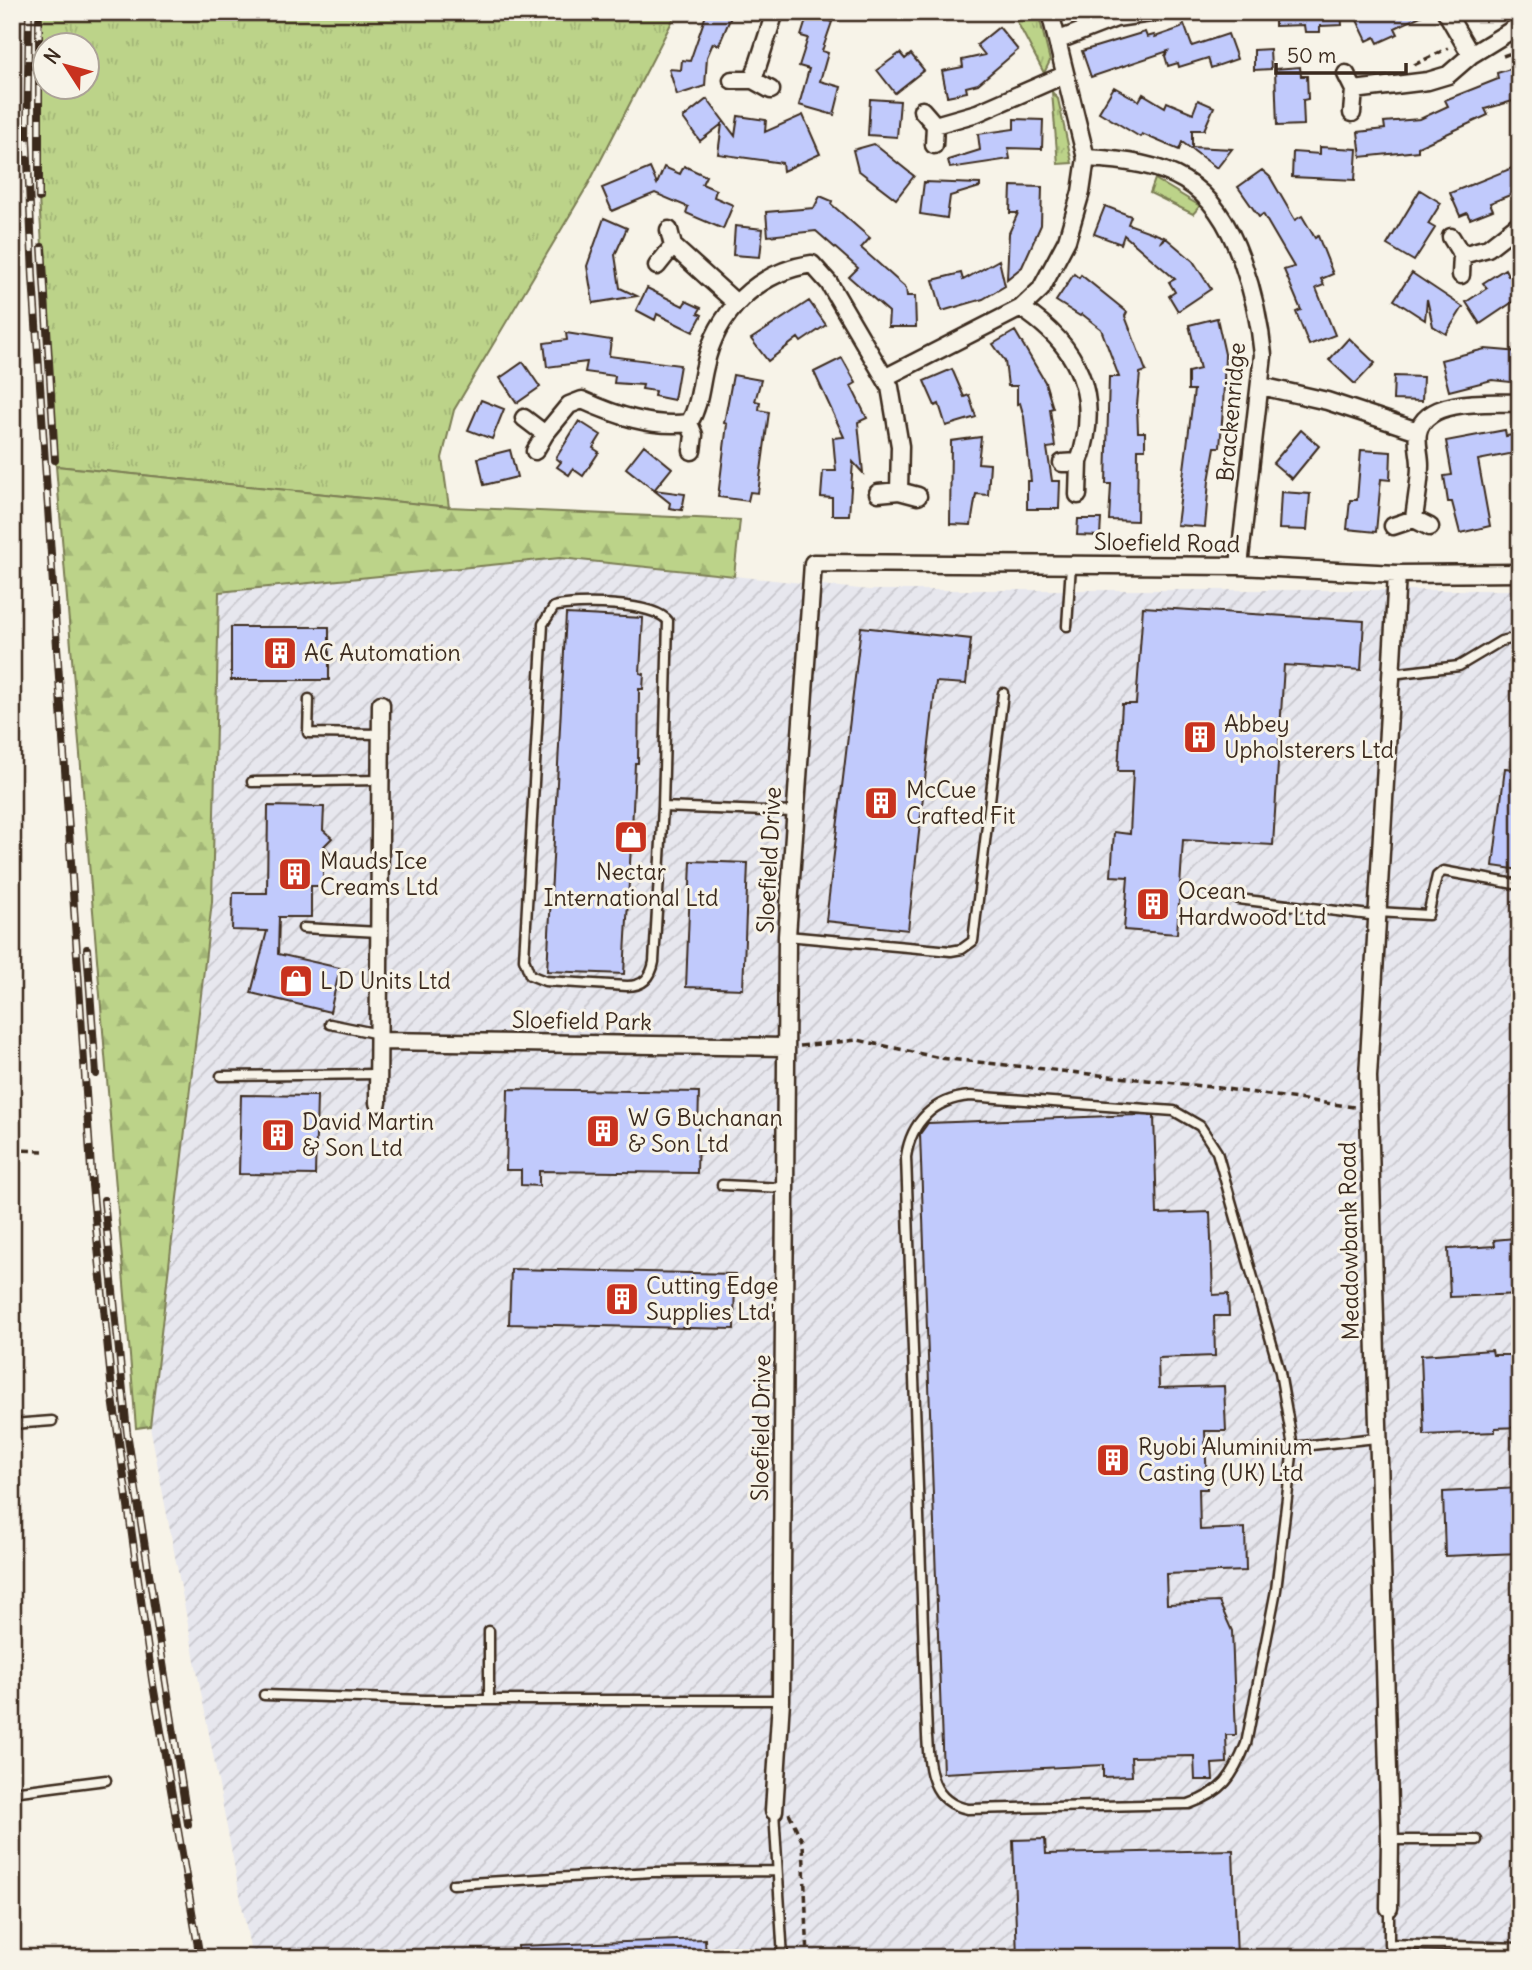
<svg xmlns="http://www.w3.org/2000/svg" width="1532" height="1970" font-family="Delius,sans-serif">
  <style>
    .industrial { fill: url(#industrial-furrows) }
    .grass { fill: url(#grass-tufts); stroke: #7c7e54; stroke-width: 2; fill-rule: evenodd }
    .forest { fill: url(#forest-firs); stroke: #7c7e54; stroke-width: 2 }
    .building { fill: #c1cafc; stroke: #3b2a1e; stroke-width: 2 }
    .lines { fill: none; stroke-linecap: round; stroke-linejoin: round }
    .service-casing { stroke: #3b2a1e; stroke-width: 13 }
    .minor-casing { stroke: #3b2a1e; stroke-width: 21 }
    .path { stroke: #3b2a1e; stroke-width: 3.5; stroke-dasharray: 7 5; stroke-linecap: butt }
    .service { stroke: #f7f3e8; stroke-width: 8 }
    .minor { stroke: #f7f3e8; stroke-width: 16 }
    .rail-casing { stroke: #3b2a1e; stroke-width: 8 }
    .rail { stroke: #f7f3e8; stroke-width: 5; stroke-dasharray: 16; stroke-linecap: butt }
    .labels { text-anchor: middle; stroke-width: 6; stroke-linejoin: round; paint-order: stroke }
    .street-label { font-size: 23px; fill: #3b2a1e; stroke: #f7f3e8 }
    .poi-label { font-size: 23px; fill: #3b2a1e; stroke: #f7f3e8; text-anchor: start }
  </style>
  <defs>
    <pattern id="industrial-furrows" width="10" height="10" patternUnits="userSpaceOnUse" patternTransform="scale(1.75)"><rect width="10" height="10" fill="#e7e7ee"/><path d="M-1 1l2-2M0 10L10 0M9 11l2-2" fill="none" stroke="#c7c6cc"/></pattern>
    <pattern id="grass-tufts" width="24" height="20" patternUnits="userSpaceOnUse" patternTransform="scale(1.75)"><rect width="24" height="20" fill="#bcd389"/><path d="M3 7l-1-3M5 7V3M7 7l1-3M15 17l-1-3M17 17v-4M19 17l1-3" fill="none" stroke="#a2b576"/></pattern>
    <pattern id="forest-firs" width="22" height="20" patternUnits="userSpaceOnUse" patternTransform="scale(1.75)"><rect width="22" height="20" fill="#bcd389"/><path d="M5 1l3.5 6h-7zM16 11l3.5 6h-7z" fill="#a2b576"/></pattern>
  </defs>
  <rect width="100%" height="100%" fill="#f7f3e8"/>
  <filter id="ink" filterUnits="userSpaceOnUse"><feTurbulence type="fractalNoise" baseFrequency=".0143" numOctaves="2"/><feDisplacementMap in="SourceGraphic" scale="14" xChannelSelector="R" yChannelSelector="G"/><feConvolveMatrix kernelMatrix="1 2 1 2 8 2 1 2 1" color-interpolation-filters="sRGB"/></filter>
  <g filter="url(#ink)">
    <path class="industrial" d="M560,558L869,590H1520V1958H252L150,1426L212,902L219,592Z"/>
    <path class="grass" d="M39,12H677L589,183L454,410L442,458L449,507L56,466L39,198ZM46,46H88V88H46Z
      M1012,12H1038L1050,61L1044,73Z
      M1052,92L1058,99L1072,163L1058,164Z
      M1155,179L1200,206L1193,214L1150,193Z"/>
    <path class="forest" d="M56,466L449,507L740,520L734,576L560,558L219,592L212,902L150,1426L136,1428Z"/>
    <path class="building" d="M707,12H733L719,45L713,43L707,57L705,86L677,95L669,69L681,70L682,60L690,61Z
      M1275,12H1341L1342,25L1320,26V32H1305L1304,25L1275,26Z
      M1368,12H1429L1395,28L1398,34L1378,43L1375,37L1367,41L1356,18Z
      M808,14L832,22L822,51L828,53L820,81L841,87L834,115L799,105L809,69L799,66L808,38L801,36Z
      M1184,24L1192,46L1228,34L1237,59L1211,68L1208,58L1179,67L1178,63L1168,66L1165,56L1168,51L1091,77L1082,51L1145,32L1147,37L1154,35L1155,37L1181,28Z
      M999,27L1018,50L978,84L966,87L967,92L947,96L942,71L963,67L962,60L985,55L977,45Z
      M1270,49L1271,69L1254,70V50Z
      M900,53L905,59L911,54L924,70L895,93L877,70Z
      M1300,67L1301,76H1307L1308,99L1303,100L1304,125L1277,126L1275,69Z
      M1517,67L1520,99L1485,109L1488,115L1418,147V151L1361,157L1358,132L1385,129L1384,122L1420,119L1448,106L1445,100L1498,79L1497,73Z
      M1114,87L1139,101L1143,94L1165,107L1167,102L1193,113L1198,100L1214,107L1204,130H1192V147L1232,149L1217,168L1182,142L1179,150L1142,134L1140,137L1099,112Z
      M707,99L735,136L738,116L766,120L765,132L803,115L820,154L783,171L782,163L718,154L722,124L700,141L683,118Z
      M870,99L900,101L897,137L868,135Z
      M1014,119L1043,120L1042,149L1008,148L1010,159L950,168L948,160L980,150L978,134L1014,129Z
      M874,144L914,176L896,199L858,170L853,150Z
      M1320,147L1357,149L1355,180L1292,177L1293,152L1320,154Z
      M1520,161V191L1490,203L1493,210L1470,219L1467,213L1460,216L1450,193L1510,169Z
      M684,166L706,176L702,184L716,190L714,197L733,205L723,229L686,213L688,207L655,193L612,211L602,188L650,168L657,184L664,167L680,174Z
      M1262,170L1270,177L1295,220L1302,216L1315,238L1318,236L1333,274L1321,279L1324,285L1316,288L1335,335L1309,345L1296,312L1301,310L1284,270L1294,267L1263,214L1259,217L1238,187Z
      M924,182L980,184V187L950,196L947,218L920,214Z
      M1011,186L1042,187L1041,225L1022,267L1007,279L1009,233L1018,213H1010Z
      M1420,190L1441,203L1428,224L1435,228L1414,261L1387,245Z
      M820,196L832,201L831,204L870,238L861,248L906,288L907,296H915L916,327H888L889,312L849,277L858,268L816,231L768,236L766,212L814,208Z
      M1105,206L1131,216L1128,224L1164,237L1160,243L1166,238L1193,261L1211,289L1178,311L1169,296L1175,292L1169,282L1175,279L1124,235L1121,244L1094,234Z
      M604,218L627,228L615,255L620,288L637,296L593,303L587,266Z
      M735,226L763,229L760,257L733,255Z
      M999,260L1005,286L983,299L942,311L933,280L961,273L963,280Z
      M1505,269L1508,275L1515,271L1520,278V297L1480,324L1466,302L1487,288L1483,283Z
      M1412,273L1463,307L1446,334L1433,326L1427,299L1425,320L1394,300Z
      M1074,274L1079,278L1081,275L1127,312L1125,316L1146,371L1140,373L1137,405L1138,432H1145V449H1138L1137,521L1109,520L1111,484H1106L1109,377H1119L1101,329L1082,314L1080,316L1056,301Z
      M647,288L683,306L686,301L701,308L698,313L702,315L693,332L657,314L655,320L636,310Z
      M809,301L826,325L801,342L798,338L768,361L751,339Z
      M1217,318L1225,354L1223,409L1220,447H1215L1209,481L1205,527L1177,525L1194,390H1188V372L1200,369L1189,325Z
      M1015,331L1045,382L1053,408L1050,409L1055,447L1047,448L1052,481H1060L1059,509H1027V481H1031L1024,417L1020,403L1017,404V386H1008L1005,361L993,344Z
      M566,333L611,340L609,356L680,365L674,400L654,396L655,391L642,389L643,385L614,383L615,376L585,372L587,362L547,367L544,343L567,340Z
      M1349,338L1375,363L1355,384L1329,360Z
      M1485,349L1520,352V383L1492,380L1449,391L1441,360Z
      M842,358L856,383L851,386L867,418L858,422L863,473L853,462L849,515H832V498L821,497L823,471H836L833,438L844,437L814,372Z
      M523,362L540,387L517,403L500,378Z
      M952,369L964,397L969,395L976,417L946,426L939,404L935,406L924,381Z
      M733,375L761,380L755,401L760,402L759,410L769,412L758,493L750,492L748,501L718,497L727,424L724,423Z
      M1394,376L1423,377L1422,401L1393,400Z
      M481,400L504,409L492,439L468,430Z
      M579,421L601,435L593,448L599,452L583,476L573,469L569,475L557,467L561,462L556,458Z
      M1301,430L1319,446L1292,479L1273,463Z
      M1505,430L1506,436L1520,434V452L1478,460L1490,526L1460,533L1452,502H1448L1444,476L1452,475L1446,441Z
      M981,437L978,463L990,464L988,495L976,494L971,525L950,524L951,441Z
      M644,445L672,468L654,490L685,494L682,510L669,508L670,503L626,468Z
      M510,450L517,477L484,485L478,458Z
      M1361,450L1391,452L1390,480L1381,479L1376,532L1347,529L1350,500H1357Z
      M1281,492L1310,494L1307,530L1279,529Z
      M1078,519H1101L1100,536L1077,535Z
      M1143,607L1364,621L1361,670L1284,665L1273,845L1183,840L1177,934L1124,930L1128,877L1111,876L1114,832L1130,834L1133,771H1118L1122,704H1136Z
      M566,614L643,618L640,673L644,674L643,689H639L638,763H635L632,831H635L634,845H631L624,974L547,971Z
      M231,627H329V680H231Z
      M861,627L971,639L966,684L936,682L908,930L826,921Z
      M1505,768L1520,770V870L1493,866Z
      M268,806L324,807L323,830L332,838L324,846L331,854L323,862V886H311V917H279L278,954L340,968L330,1012L251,993L267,931L232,930L233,893H267Z
      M691,861L748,863L743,989L686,987Z
      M508,1089L699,1092L697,1173L539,1171V1186L521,1185V1170H506Z
      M241,1095L317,1096L315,1175L239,1174Z
      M1137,1115L1154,1116L1157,1214L1210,1212L1213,1295L1228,1294L1229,1316H1214L1215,1356L1158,1358L1159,1388L1224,1386L1226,1431H1205L1207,1489H1199L1200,1530L1245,1528L1246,1571L1166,1574L1167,1604L1219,1602L1232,1631L1236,1735H1226L1227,1763L1212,1764L1213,1780H1195L1194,1756L1131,1757L1132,1776L1103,1777V1765L943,1773L920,1134L928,1123Z
      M1515,1238L1516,1245H1520V1294L1450,1297L1448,1249L1495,1246L1494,1240Z
      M511,1269L735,1274L734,1329L509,1324Z
      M1492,1350L1493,1355H1520V1427L1495,1428V1432L1424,1435L1421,1355Z
      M1520,1488V1553L1445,1556L1443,1492Z
      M1045,1839L1046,1854L1233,1850L1237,1958H1017L1013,1840Z
      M705,1939L706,1958H518V1946Z"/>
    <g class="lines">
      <g class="service-casing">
        <path id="service" d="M1067,626L1071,565
          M1391,674L1459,666L1501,641L1520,637
          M309,699L308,733L381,734
          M252,782L380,780
          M663,807L668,621C655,602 575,601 554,607L543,624L524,959L530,975L545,981L627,986C643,986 651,978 654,962L663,807L794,812
          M1238,899L1378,916
          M1378,912L1428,915L1437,876L1443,871L1520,885
          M303,928L379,932
          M787,936L951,951L962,949L973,941L1003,693
          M330,1024L379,1034
          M221,1076L378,1074
          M970,1096L1174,1111L1200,1126L1217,1152L1280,1372L1293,1447L1276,1590L1246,1744C1233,1777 1223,1792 1189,1804L968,1809C930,1802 929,1768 927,1736L906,1157C911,1122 934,1099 970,1096Z
          M722,1185L783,1188
          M12,1424L52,1421
          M1293,1447L1376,1438
          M264,1695L425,1700H781
          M489,1699V1631
          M12,1792L106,1780
          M774,1811L783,1958
          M1390,1840H1477
          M453,1884L652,1872L777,1871
          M1389,1908V1944L1394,1958
          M1389,1944L1520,1948"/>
      </g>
      <g class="minor-casing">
        <path id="minor" d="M1446,12L1471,55
          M1059,40L1116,18L1158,12
          M1346,74L1354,90L1352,113
          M732,80H753L771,90
          M753,80L775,12
          M1354,90L1428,81L1448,75L1471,55L1520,25
          M922,110L935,125L934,145
          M935,125L977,113L1064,75
          M1086,158C1169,162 1213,179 1242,261C1253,292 1260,322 1263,355L1239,566
          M1451,237L1462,255L1461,275
          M673,246L735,302
          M1462,255L1488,248L1520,223
          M657,266L673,246L669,230
          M1021,308C1078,345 1102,396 1079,462
          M886,377L1021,308L1041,289L1067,240L1081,192L1086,158L1050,12
          M1261,386L1327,401L1418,431
          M524,418L545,434L535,451
          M689,423L694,435L692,451
          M545,434L569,405L582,400C615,415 652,428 689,423C700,405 700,386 705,366C716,313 757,272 812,264L829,283L890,387L900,446L899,491
          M1062,463L1079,462L1078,495
          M878,493L899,491L918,496
          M1414,519C1416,501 1420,483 1420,465C1420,454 1416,443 1418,433C1425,397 1493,403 1520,403
          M1393,526L1414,519L1430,527
          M379,1041L784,1047
          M378,1103L381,704
          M774,1811L781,1700L787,936L813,563L1239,566L1397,574L1520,573
          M1389,1908L1390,1840L1368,1077L1397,574"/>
      </g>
      <path class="path" d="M1503,56L1520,50
        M1414,65L1448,48
        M800,1046L858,1040L940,1058L1212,1087L1354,1107
        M12,1150L47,1151
        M789,1813L803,1843L808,1958"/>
      <use href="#service" class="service"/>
      <use href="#minor" class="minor"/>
      <g class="rail-casing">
        <path id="rail" d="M29,12L27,138L33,277L92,1185L112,1391L152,1679L200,1958
          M39,198V19
          M42,247L55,460
          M87,949L96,1074
          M104,1200L127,1432L188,1824"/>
      </g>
      <use href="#rail" class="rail"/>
    </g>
  </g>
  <defs>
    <g id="building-square" transform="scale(1.75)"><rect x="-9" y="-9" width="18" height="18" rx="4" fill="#c8321e" stroke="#f7f3e8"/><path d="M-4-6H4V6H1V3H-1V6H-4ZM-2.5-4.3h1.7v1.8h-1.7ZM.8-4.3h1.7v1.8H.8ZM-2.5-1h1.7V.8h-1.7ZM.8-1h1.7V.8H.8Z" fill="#fff"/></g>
    <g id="shop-square" transform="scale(1.75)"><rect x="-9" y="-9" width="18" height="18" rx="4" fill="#c8321e" stroke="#f7f3e8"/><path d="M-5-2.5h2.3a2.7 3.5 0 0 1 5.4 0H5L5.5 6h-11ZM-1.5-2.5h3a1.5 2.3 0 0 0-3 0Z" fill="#fff"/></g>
  </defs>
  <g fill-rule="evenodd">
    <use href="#building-square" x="280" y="653"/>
    <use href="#building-square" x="1200" y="737"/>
    <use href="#building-square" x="881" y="803"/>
    <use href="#shop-square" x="631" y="837"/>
    <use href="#building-square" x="295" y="874"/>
    <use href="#building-square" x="1153" y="904"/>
    <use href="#shop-square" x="296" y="981"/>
    <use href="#building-square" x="603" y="1131"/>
    <use href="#building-square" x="278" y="1135"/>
    <use href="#building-square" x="622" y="1299"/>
    <use href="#building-square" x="1113" y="1460"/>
  </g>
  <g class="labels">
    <g class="street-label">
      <text transform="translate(1231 412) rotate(-85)" y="8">Brackenridge</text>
      <text transform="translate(1167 543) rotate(1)" y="8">Sloefield Road</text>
      <text transform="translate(769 860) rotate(-87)" y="8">Sloefield Drive</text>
      <text transform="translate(582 1021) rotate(1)" y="8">Sloefield Park</text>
      <text transform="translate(1349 1241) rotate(-91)" y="8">Meadowbank Road</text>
      <text transform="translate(761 1428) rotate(-89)" y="8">Sloefield Drive</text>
    </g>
    <g class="poi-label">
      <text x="304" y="661">AC Automation</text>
      <text x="1224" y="732">Abbey<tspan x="1224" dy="26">Upholsterers Ltd</tspan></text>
      <text x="906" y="798">McCue<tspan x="906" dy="26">Crafted Fit</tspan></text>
      <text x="320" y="869">Mauds Ice<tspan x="320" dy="26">Creams Ltd</tspan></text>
      <text x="631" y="880" text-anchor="middle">Nectar<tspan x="631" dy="26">International Ltd</tspan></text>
      <text x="1178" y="899">Ocean<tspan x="1178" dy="26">Hardwood Ltd</tspan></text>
      <text x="320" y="989">L D Units Ltd</text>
      <text x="628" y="1126">W G Buchanan<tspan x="628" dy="26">&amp; Son Ltd</tspan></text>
      <text x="302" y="1130">David Martin<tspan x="302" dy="26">&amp; Son Ltd</tspan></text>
      <text x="646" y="1294">Cutting Edge<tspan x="646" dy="26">Supplies Ltd'</tspan></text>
      <text x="1138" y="1455">Ryobi Aluminium<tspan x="1138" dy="26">Casting (UK) Ltd</tspan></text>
    </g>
  </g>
  <rect width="1532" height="1970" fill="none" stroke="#f7f3e8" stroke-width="42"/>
  <rect x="21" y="21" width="1490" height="1928" fill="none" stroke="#3b2a1e" stroke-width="2.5" filter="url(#ink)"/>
  <g transform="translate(66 66) rotate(306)"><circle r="33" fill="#f7f3e8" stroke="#aca397" stroke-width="2"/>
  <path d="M0-5L12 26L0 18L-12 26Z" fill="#c8321e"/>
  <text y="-10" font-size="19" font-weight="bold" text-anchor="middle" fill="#3b2a1e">N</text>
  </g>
  <path d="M1276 63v10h130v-10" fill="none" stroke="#3b2a1e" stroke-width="3.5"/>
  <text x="1287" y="63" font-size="21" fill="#3b2a1e" stroke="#f7f3e8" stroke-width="5" paint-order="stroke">50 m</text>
</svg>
